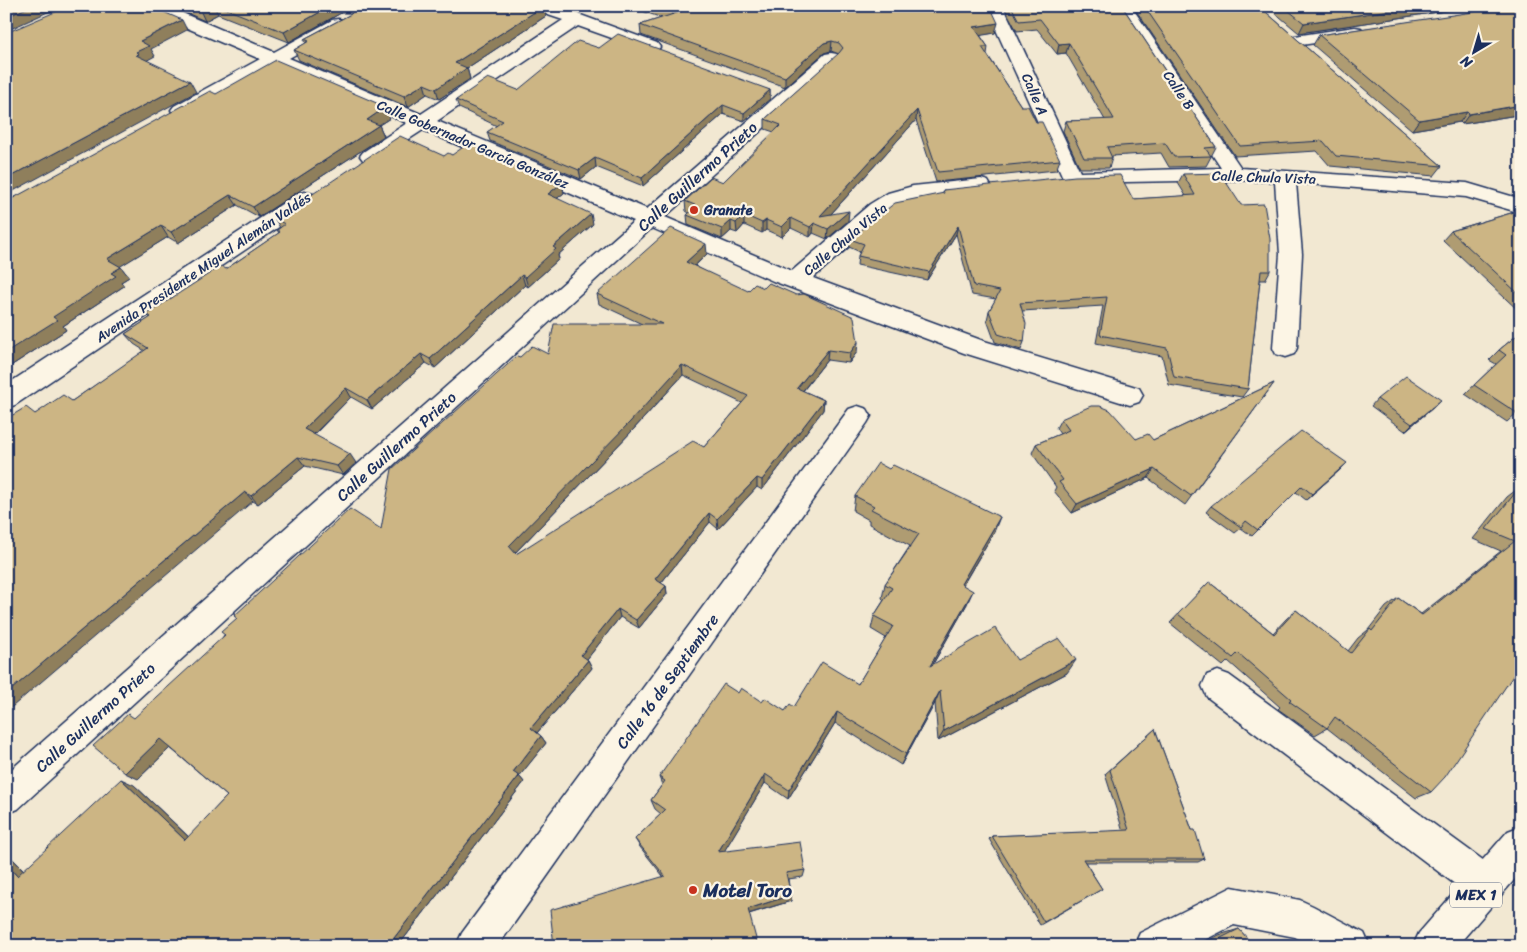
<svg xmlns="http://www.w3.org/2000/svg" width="1527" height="952" font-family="Sriracha,sans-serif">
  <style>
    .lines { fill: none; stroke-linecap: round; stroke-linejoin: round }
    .minor-casing { stroke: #1b2f5e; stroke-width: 3 }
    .major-casing { stroke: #1b2f5e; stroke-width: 3 }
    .minor { fill: #fcf5e5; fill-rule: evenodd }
    .major { fill: #fcf5e5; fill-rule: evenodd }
    .wall { fill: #af9c72; stroke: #1b2f5e; fill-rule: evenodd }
    .shaded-wall { fill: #8f7f5c; stroke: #1b2f5e }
    .building { fill: #ccb584; stroke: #1b2f5e; fill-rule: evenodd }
    .poi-dot { fill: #c8321e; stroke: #fcf5e5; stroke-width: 2 }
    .labels { text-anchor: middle; stroke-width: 4.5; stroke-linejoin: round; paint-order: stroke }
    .far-street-label { font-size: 14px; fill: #1b2f5e; stroke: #fcf5e5 }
    .far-poi-label { font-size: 14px; font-weight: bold; fill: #1b2f5e; stroke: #fcf5e5; text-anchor: start }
    .shield { fill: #fcf5e5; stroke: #5e6a86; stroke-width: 1 }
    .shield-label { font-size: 15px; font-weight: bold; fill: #1b2f5e }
    .street-label { font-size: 16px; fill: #1b2f5e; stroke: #fcf5e5 }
    .near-poi-label { font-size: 19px; font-weight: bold; fill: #1b2f5e; stroke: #fcf5e5; text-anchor: start }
  </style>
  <rect width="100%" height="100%" fill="#f2e8d2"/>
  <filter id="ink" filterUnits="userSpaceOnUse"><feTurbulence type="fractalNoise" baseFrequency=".02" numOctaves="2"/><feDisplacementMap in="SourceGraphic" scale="10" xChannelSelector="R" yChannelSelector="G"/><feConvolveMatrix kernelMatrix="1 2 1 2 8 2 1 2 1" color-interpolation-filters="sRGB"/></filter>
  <g filter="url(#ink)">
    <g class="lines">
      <g class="minor-casing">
        <path id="minor" d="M143,6H166L274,52L332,20L338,19L344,20L347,24L344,28L289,58L421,114L563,20L533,10L531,6H556L657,43L660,47L657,51L651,52L578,26L437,121L647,209L825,54L831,53L837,54L840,58L837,62L665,217L792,271L870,204L888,193L913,186L981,179L988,181L991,186L988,191L981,193L914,199L904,203L886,214L813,278L981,340L1139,388L1143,395L1139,402L1130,405L964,353L773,281L652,228L18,809L6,814V774L634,221L423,130L377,160L370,162L363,160L360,156L363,152L407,123L275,66L188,114L181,116L174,114L171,110L174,106L260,59L145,10Z
          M1114,6H1131L1241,168L1467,183L1521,199V213L1466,197L1296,183L1302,254L1297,348L1294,354L1285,357L1276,354L1273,348L1280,254L1275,182L1235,180L1072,183L1065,182L988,12L991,8H1003L1006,12L1080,172L1221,168Z
          M1486,6H1506L1521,16V29L1515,28Z
          M1355,27L1361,28L1364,32L1361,36L1295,46L1289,45L1286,41L1289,37L1295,36Z
          M305,192L313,194L316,199L313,204L15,405L6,408V385L297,194Z
          M858,406L867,409L871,416L867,423L498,946H456L462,933L849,409Z
          M1218,671L1229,675L1498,871L1503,884L1498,897L1485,902L1472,897L1207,697L1202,686L1207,675Z
          M1232,887L1300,900L1313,906L1364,933L1370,946H1312L1295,937L1234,925L1193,946H1134L1140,933Z"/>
      </g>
      <g class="major-casing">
        <path id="major" d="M1521,826V872L1457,946H1413L1419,933L1508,831Z"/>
      </g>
      <use href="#minor" class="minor"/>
      <use href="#major" class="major"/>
    </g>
    <path class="wall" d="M171,6H544L546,16L467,68L470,79L439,99L427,94L408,107L299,60L294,50L306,43L304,39L351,14L352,13H341L289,42L218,14L205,21Z
      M628,6H688L683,11L698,6H991L990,7L995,33L980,35L988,47L987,54L1021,106L1036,122L1060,160L1056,170L936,182L916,120L831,214L848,221L827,239L813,233L810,237L791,228L782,237L766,230L762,233L744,225L737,233L731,231L722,239L688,225L687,215L689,213L686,211L685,201L723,182L774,132L765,129V119L839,54L831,51L824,53L785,87L641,35L640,25L662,18Z
      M993,6H1122L1216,147L1206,166L1169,167L1161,153L1112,156V158L1109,168H1080L1063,131L1066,121L1105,120L1066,53L1057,54L1037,29L1017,31L1004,7Z
      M1133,6H1259L1442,166L1434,176L1330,166L1317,151L1235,156Z
      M1267,6H1478L1299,33Z
      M1521,6V117L1517,115L1462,124L1460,122L1412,130L1313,45L1319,35Z
      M599,48L770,90V99L744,121L723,114L643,186L596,167L581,179L490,141L487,132L497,126L459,108L456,100L518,90Z
      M216,94L390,118L379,125L384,136L259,217L237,205L178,243L168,237L120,266L129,277L121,282L124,286L63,326L66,330L6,369V202Z
      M452,155L562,183L564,193L557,198L593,224L558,255L559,259L528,287L525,285L435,368L426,363L372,409L351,397L314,435L356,463L343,475L305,466L258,504L253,501L35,414L72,401L145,351L134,344L125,334L150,318L147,314L226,269L279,233L277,230L280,228L275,219L444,156Z
      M1183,174L1270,271L1265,280H1260L1248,389L1242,397L1169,385L1162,356L1096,343L1103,306L1022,311L1024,342L1021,350L995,342L987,320L989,311L996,299L972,295L956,234L927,280L857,265L858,256L860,252L849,247L850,239L943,194V190L1133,199L1186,196L1178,183Z
      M1521,210V313L1443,240L1451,231Z
      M707,254L695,266L857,352L849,363L827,360L803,391L824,400L823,410L762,490L757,487L718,529L710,522L661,583L666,586L667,594L639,628L620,617L587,659L588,660L592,668L537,733L541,736L546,743L519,776L524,782L402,941L407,946H6V852L24,870L134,785L189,837L227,796L170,748L138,779L224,635L237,618L234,616L381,529L520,357L548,354L642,324L599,304L597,294ZM683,375L742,403L704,447L516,554L515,553L632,431Z
      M1521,332V409L1507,422L1465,394L1496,364L1489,360L1499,350Z
      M1274,383L1185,505L1148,478L1072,513L1054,491L1056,487L1032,453L1036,444L1060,434L1056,428L1061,419L1136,439L1153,440Z
      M1377,399L1434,407L1405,431L1371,406Z
      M1341,469L1306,500L1296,492L1252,536L1241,528L1235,533L1206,512L1211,506Z
      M1520,487L1521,488V668L1519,667L1431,792L1416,798L1327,728L1315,735L1278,709L1280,707L1228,661L1223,666L1170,623L1209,582L1273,633L1286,619L1296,610L1348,651L1358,638L1368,630L1386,607L1398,598L1421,614L1501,551L1473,539L1507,497Z
      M855,496L994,532L963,585L967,604L933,664L1017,660L1067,673L938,741L935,703L901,765L835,723L788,799L765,783L724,851L805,870L803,877L788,879L791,901L749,914L663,876L640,847L635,839L661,814L655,809L651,800L662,785L659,777L738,693L785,711L858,684L886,638L871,629L874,616L884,600L882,598L885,584L910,546L869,524V520L853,511Z
      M1155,729L1192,830L1204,859L1198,862H1085L1102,889L1040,925L989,839L992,836L1123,831L1105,774Z
      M1239,929L1254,946H1200L1202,944L1219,935Z"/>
    <path class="shaded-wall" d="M31,6H61L6,31V17Z
      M208,6H214L218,14L205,21L200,10Z
      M331,6H338L341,13L289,42L284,32Z
      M544,6L546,16L464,70L467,68L470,79L439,99L436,89L455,63Z
      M677,6H688L673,22L672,12Z
      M1418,6H1478L1299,33L1304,23Z
      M182,20L187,30L151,49L155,56L144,62L136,55V52L140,41Z
      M998,23L995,33L972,37L974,27Z
      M832,41L831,51L824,53L785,87V77L824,43Z
      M1069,43L1066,53L1057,54L1059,44Z
      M190,81L196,92L6,195V179Z
      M424,84L427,94L408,107L404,96Z
      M770,90V99L744,121V113Z
      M723,105V114L643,186L642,178Z
      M1521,105V110L1517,115L1462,124L1469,114Z
      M386,107L390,118L371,130L367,120Z
      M917,110L916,120L820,226V216Z
      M1467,112L1460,122L1412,130L1419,120Z
      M379,125L384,136L259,217L253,207Z
      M595,158L596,167L581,179L579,170Z
      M562,183L564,193L550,204L548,194Z
      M230,195L237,205L178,243L171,232Z
      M849,211L848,221L827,239L828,229Z
      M591,214L593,224L558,255L559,259L528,287L525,277L553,247Z
      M744,215V225L737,233L736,223Z
      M791,218V228L782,237V227Z
      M766,220V230L762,233V223Z
      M731,221V231L722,239V229Z
      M814,223L813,233L810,237V227Z
      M161,226L168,237L116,269L107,259Z
      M958,226L956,234L927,280L929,272Z
      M706,244L707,254L687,273L686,262Z
      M121,267L129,277L121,282L124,286L63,326L66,330L6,369V352L111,273Z
      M522,275L525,285L435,368L430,359Z
      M858,342L857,352L849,363L850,353Z
      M828,350L827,360L797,398V388Z
      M421,354L426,363L372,409L367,400Z
      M682,365L683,375L632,431L513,555L509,546Z
      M346,388L351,397L310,438L304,429Z
      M824,400L823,410L762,490V480Z
      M1441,400L1434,407L1405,431L1412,424Z
      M350,454L356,463L343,475L337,466Z
      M298,457L305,466L258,504L251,496Z
      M1347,463L1341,469L1306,500L1312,494Z
      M1154,469L1148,478L1072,513L1077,504Z
      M757,478V487L718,529L717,519Z
      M245,492L253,501L6,712V694Z
      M709,513L710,522L657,588L655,579Z
      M1000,517L994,532L955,598L961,584Z
      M666,586L667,594L639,628L636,620Z
      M973,591L967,604L925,678L930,666Z
      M618,609L620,617L584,663L581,655Z
      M588,660L592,668L536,734L531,728Z
      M1076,660L1067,673L938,741L944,731Z
      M940,691L935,703L901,765L906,754Z
      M837,712L835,723L788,799L789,790Z
      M541,736L546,743L518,778L513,772Z
      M160,739L172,746L138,779L125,773Z
      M765,774V783L719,860L718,852Z
      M519,776L524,782L402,941L407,946H402L394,938Z
      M121,779L134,785L197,845L185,840Z
      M6,852L33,880L17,876L6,864Z
      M791,895V901L748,914V909Z"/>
    <path class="building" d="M6,6H31L6,17Z
      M69,6H150L182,20L140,41L149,46L136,52L139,54L136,55L190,81L6,179V33Z
      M190,6H208L200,10Z
      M219,6H331L284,32Z
      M353,6H544L455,63L467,68L436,89L424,84L404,96L294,50L309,41L304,39L351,14L355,9Z
      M657,6H677L672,12Z
      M698,6H990L998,23L974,27L988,47H982L1021,106H1028L1036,122H1042L1060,160L938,172L917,110L820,216L849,211L828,229L814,223L810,227L791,218L782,227L766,220L762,223L744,215L736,223L731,221L722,229L687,215L697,206L685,201L711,177L723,182L781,125L765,119L839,53L843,48L839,43L832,41L824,43L785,77L640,25Z
      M1011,6H1122L1216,147L1205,148L1211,156L1174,157L1165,143L1107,147L1112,158H1084L1066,121L1114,119L1069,43L1059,44L1040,19L1019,21Z
      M1144,6H1259L1442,166L1336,156L1323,141L1240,146Z
      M1283,6H1418L1304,23Z
      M1513,6H1521V105L1469,114L1467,112L1419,120L1319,35Z
      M618,34L770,90L744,113L723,105L642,178L595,158L579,170L487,132L503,121L456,100L488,78L518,90L578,41L599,48Z
      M276,60L386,107L367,120L379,125L253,207L230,195L171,232L161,226L107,259L121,267L111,273L116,276L53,317L57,320L6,352V202L210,91L216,94Z
      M400,136L444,156L448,153L452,155L469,143L562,183L548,194L591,214L553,247L556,249L525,277L522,275L430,359L421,354L367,400L346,388L304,429L350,454L337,466L298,457L251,496L245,492L6,694V419L26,407L35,414L63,395L72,401L148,348L125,334L151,317L147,314L221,266L226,269L280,232L277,230L285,224L275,219Z
      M1220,173L1241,205L1264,204L1270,239V271H1261L1248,389L1174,377L1167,348L1100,335L1107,297L1020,303L1026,324L1024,342L998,334L989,311L1000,291L974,286L958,226L929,272L858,256L864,244L850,239L891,206L895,203L944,193L943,190L1075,176L1120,175L1133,199L1195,195L1183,174Z
      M1521,210V296L1451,231Z
      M671,228L706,244L686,262L748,291L755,284L764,288L769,283L796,295L804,294L854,317L858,342L850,353L828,350L797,388L824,400L762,480L757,478L717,519L709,513L655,579L666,586L636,620L618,609L581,655L588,660L531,728L541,736L513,772L519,776L394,938L402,946H6V864L17,876L121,779L185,840L227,796L160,739L125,773L93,746L128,714L134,718L225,635L221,632L237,618L234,616L350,509L381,529L392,469L517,356L520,357L532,346L548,354L554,324H662L597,294ZM682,365L748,396L704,447L693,441L516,554L509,546L630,422Z
      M1521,332V409L1517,413L1474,385L1506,355L1499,350Z
      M1406,376L1441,400L1412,424L1377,399Z
      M1274,383L1191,496L1154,469L1077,504L1059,482L1063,480L1036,444L1069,430L1061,419L1091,406H1100L1110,410L1136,439L1148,434L1153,440Z
      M1301,431L1347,463L1312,494L1302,486L1258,530L1246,521L1241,527L1211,506Z
      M878,463L889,469L893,465L1000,517L961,584L973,591L930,666L995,628L1017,660L1059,638L1076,660L944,731L940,691L906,754L837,712L789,790L765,774L718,852L800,842L805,870L786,873L791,895L748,909L758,946H554L550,910L665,876L635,839L665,810L651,800L665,781L659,777L724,684L738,693L741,688L762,702L765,698L785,711L790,704L794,707L822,662L858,684L893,626L874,616L892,588L885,584L919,534L871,509L874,506L855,496Z
      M1520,487L1521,488V664L1445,777L1431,792L1335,717L1327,728L1289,701L1291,699L1238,653L1233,658L1178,614L1209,582L1274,634L1296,610L1351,653L1370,629L1372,631L1398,598L1422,615L1515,541L1486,529Z
      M1155,729L1192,830H1195L1204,859H1083L1102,889L1044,922L992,836L1129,830L1110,770Z
      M1239,929L1254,946H1213L1221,938Z
      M892,942L893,946H881Z"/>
  </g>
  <g class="poi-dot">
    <circle cx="694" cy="210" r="5"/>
    <circle cx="693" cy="890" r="5"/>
  </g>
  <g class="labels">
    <g class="far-street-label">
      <text transform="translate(1179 90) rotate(56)" y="5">Calle B</text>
      <text transform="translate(1035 94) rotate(66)" y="5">Calle A</text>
      <text transform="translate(473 144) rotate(23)" y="5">Calle Gobernador García González</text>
      <text transform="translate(1264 177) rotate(2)" y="5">Calle Chula Vista</text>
      <text transform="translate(845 239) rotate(-40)" y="5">Calle Chula Vista</text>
      <text transform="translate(203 267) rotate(-34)" y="5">Avenida Presidente Miguel Alemán Valdés</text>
    </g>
    <g class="far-poi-label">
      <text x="704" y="215">Granate</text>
    </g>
    <rect class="shield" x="1450" y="882.5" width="52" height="25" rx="4"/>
    <g class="shield-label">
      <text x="1476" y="900">MEX 1</text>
    </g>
    <g class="street-label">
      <text transform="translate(697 176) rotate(-42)" y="6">Calle Guillermo Prieto</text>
      <text transform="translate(396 446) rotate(-42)" y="6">Calle Guillermo Prieto</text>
      <text transform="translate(667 681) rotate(-54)" y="6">Calle 16 de Septiembre</text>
      <text transform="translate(95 717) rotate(-42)" y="6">Calle Guillermo Prieto</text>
    </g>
    <g class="near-poi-label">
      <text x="703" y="897">Motel Toro</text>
    </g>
  </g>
  <rect width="1527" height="952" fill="none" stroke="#fcf5e5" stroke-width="25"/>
  <rect x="12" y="12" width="1502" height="927" fill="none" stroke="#1b2f5e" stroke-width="2" filter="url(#ink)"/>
  <g transform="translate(1474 52) rotate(218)" stroke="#fcf5e5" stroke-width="4" paint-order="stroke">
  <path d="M0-4L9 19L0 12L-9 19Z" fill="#1b2f5e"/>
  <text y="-8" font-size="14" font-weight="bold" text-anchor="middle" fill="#1b2f5e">N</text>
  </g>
</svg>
